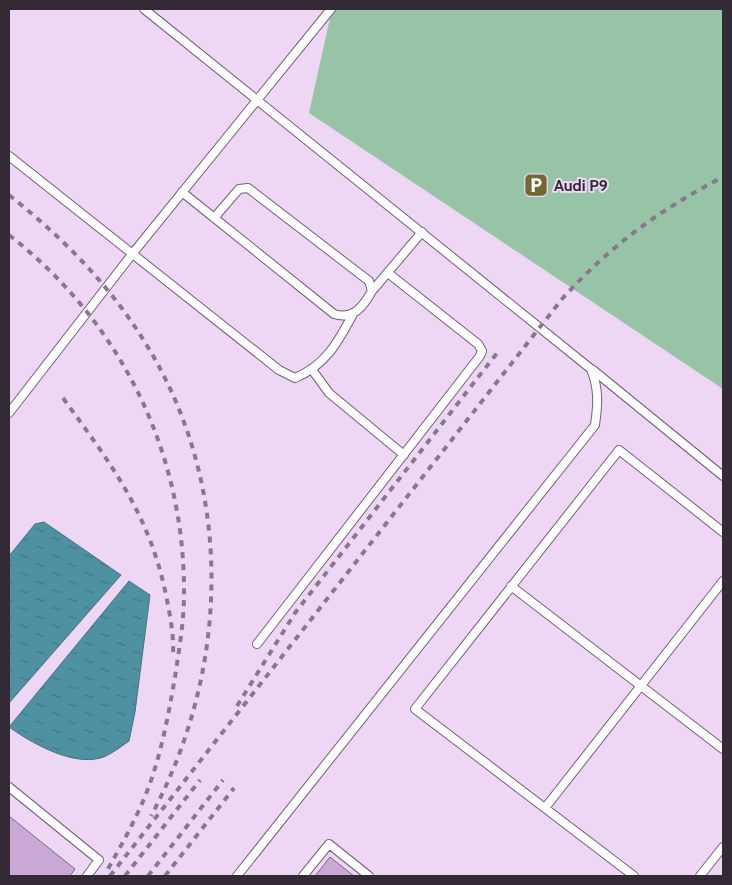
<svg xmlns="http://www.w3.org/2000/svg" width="732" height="885" font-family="Cabin,sans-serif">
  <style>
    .green { fill: #97c4a7 }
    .water { fill: url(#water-ripples); stroke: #467381 }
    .building { fill: #caa8d5; stroke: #7d6983 }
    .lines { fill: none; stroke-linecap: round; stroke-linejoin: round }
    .lane-casing { stroke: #736079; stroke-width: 10 }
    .lane { stroke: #fff; stroke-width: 8 }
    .rail { stroke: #87788c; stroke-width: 4; stroke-dasharray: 6 6; stroke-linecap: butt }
    .labels { text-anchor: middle; stroke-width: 4; stroke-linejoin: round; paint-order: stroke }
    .poi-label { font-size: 16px; font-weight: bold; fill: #332a35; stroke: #edd7f4; text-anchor: start }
  </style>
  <defs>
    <pattern id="water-ripples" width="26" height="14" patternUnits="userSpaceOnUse" patternTransform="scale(1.25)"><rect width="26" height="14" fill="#4e92a2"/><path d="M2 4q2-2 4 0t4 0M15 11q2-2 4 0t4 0" fill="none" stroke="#417785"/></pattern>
  </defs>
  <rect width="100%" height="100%" fill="#edd7f4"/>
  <path class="green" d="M332,9H723V389L309,113Z"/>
  <path class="water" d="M44,522L121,575L9,703V556L35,524Z
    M129,581L150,595L135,712L129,741C122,746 114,752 106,756C77,769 33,744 9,727Z"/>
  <path class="building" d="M9,816L75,869L70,876H9Z
    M330,857L354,876H315Z"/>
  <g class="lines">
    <g class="lane-casing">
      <path id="lane" d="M144,9L591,369C599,389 598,404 595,425L237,876
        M9,156L279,370L295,378C326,365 338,342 353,314
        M182,192L334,314C353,320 363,307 372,291L369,281L248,188L239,189L214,218
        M372,291L422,232
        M593,370L723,476
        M313,371L329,393L404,455
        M9,413L133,253L331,9
        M511,586L723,749
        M257,644L480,356L482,351L478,344L388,273
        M9,787L99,860L87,876
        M545,808L723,581
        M303,876L329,844L369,876
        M634,876L415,709L619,450L723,532
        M700,876L723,847"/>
    </g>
    <use href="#lane" class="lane"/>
    <path class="rail" d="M9,195C62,237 110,285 146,344C235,488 230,669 151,816
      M9,235C121,322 185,453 184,594C184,622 179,650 175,677C168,717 161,756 146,794C135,821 120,848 105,874
      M63,398C111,464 149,513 166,595C170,615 174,635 173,655
      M237,706L295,613L497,353
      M110,876L562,299C610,246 659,210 723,177
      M125,876L200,780
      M148,876L223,780
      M165,876L234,788"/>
  </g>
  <defs>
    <g id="parking-square" transform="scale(1.25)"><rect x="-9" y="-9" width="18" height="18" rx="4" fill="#736835" stroke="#edd7f4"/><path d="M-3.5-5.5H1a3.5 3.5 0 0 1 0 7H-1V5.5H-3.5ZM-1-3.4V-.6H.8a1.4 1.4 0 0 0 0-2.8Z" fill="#fff"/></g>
  </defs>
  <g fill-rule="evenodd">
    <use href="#parking-square" x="536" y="185"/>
  </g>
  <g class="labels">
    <g class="poi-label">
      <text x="554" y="191">Audi P9</text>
    </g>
  </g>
  <rect width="732" height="885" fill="none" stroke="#332a35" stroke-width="20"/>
</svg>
